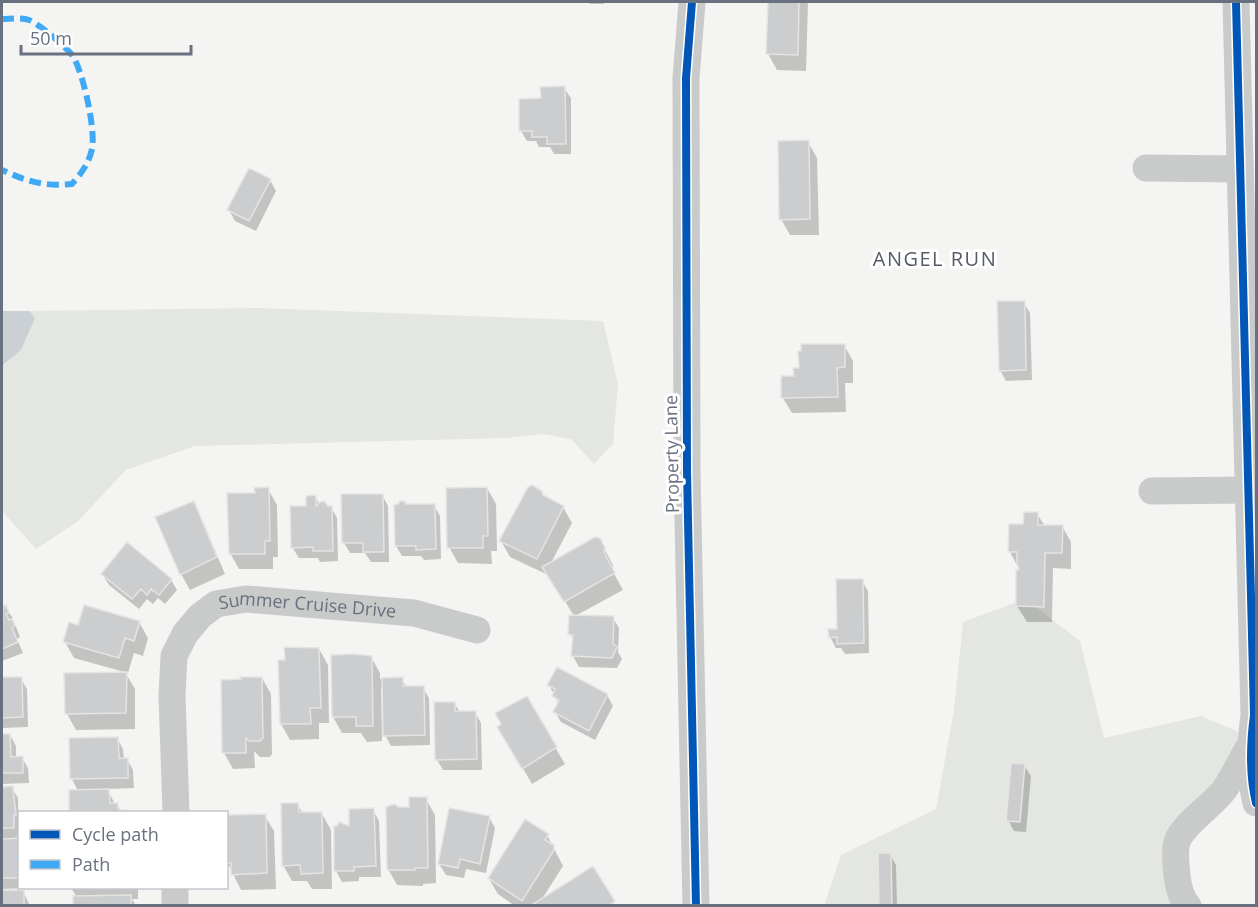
<svg xmlns="http://www.w3.org/2000/svg" width="1258" height="907" font-family="'Open Sans',sans-serif">
  <style>
    .green { fill: #e4e6e2 }
    .water { fill: #cbd0d4 }
    .shadow { fill: #0003 }
    .building { fill: #cccdce; stroke: #e4e4e3; stroke-width: 1.5 }
    .lines { fill: none; stroke-linecap: round; stroke-linejoin: round }
    .street { stroke: #c9caca; stroke-width: 27 }
    .quiet { stroke: #3fa9f5; stroke-width: 6; stroke-dasharray: 12 6; stroke-linecap: butt }
    .cycleway-casing { stroke: #fff; stroke-width: 11 }
    .cycleway { stroke: #0057b8; stroke-width: 8 }
    .labels { text-anchor: middle; stroke-width: 6; stroke-linejoin: round; paint-order: stroke }
    .street-label { font-size: 18px; fill: #68717f; stroke: #fff }
    .neighbourhood-label { font-size: 20px; letter-spacing: 1.5px; fill: #555b65; stroke: #fff }
  </style>
  <rect width="100%" height="100%" fill="#f4f4f3"/>
  <path class="green" d="M258,308L603,321L618,384L613,444L594,464L571,439L543,434L505,438L195,446L126,470L77,522L36,549L2,511V369C6,361 13,357 19,351C26,343 31,329 35,319L30,311Z
    M1025,599L1080,641L1104,738L1201,716L1239,732C1236,752 1215,780 1202,795L1172,905L824,906L841,855L936,809L954,710L963,622Z"/>
  <path class="water" d="M2,311H30L35,319L21,350L4,364L2,369Z"/>
  <path class="shadow" d="M588,2H604V4H590Z
    M770,2H808L806,71L777,70L768,54Z
    M564,88L571,98V154H554L550,147H539L536,141H527L521,131L542,100Z
    M808,142L817,158L819,235H790L781,219Z
    M270,180L276,191L256,231L235,221L229,210Z
    M1024,303L1030,313L1032,380L1006,381L1000,370Z
    M844,345L853,361V383H845L846,412L792,413L783,398L800,369Z
    M487,488L496,504L497,551H491L492,564L458,563L449,547Z
    M268,489L277,505L278,557H273V569H239L230,553L256,494Z
    M382,495L388,506L389,562H371L365,553H350L344,543Z
    M315,497L320,505L331,507L337,518L338,561L320,562L318,558H299L292,547L307,508Z
    M544,497L563,507L572,523L551,563L599,539L613,565L612,570L623,590L575,616L613,618L619,628L618,652L622,659L617,668L579,667L573,656L574,641L570,634L574,616L547,572L546,574L510,557L501,541Z
    M193,503L202,519L225,574L190,590L181,574Z
    M434,505L440,516L441,559L424,560L421,556H402L396,546L406,506Z
    M1037,514L1045,526H1062L1071,542V569L1053,568L1052,622H1027L1017,606L1020,571L1010,552L1025,526Z
    M102,574L171,580L177,590L165,604L158,598L153,604L147,599L139,609L109,585Z
    M862,581L868,591L869,653L845,654L841,648H836L830,637L838,631Z
    M2,607H6L12,617L20,637L17,639L23,653L2,661Z
    M139,622L148,638L143,656L134,653L128,673L74,658L65,642L79,627Z
    M319,649L328,665L329,723H319V739L290,740L281,724L286,661Z
    M332,657H371L380,673V679H402L407,688H423L429,698L430,745L391,746L385,735L384,687H381L382,741L367,742L361,733H342L333,717Z
    M125,672L135,689V729L76,730L67,714Z
    M262,678L271,694L272,754L270,757H260L254,751L255,768L233,769L224,753Z
    M2,679H21L27,689L28,727L2,728Z
    M549,685L607,695L613,706L595,740L561,722L555,712L559,704Z
    M526,698L565,764L532,784L499,727Z
    M454,703L460,712H475L481,723L482,770H443L437,760Z
    M2,735H10L16,746V758H22L28,768L29,783L2,784Z
    M117,738L123,749L124,759H127L133,770L134,788L107,789L115,804H117L121,811L127,812H71V792L78,791L72,779Z
    M1024,765L1031,776L1026,832L1014,831L1008,820Z
    M2,788H12L18,798L20,888H30L2,889Z
    M426,799L435,815L436,883L423,884V886L397,885L388,869L397,809L411,808Z
    M298,805L303,814H322L331,830L332,889H312L307,881H292L283,865Z
    M373,810L379,821L381,877H359V881L342,882L336,871L335,827H351Z
    M265,816L274,831L276,889L241,890L227,862Z
    M489,817L495,828L486,873L466,869L464,878L446,875L439,864Z
    M547,835L563,866L542,899L592,868L615,906H515L498,894L489,879Z
    M890,855L896,865L897,906H881Z
    M71,888H138V899H132L136,906H75L77,897Z
    M23,891L30,906H2V892Z"/>
  <path class="building" d="M768,2H799L798,55L766,54Z
    M565,86L566,144H547V137H532V131H519V99L541,98L540,87Z
    M809,140L810,219L779,220L778,141Z
    M249,168L271,179L249,221L227,210Z
    M997,301H1025L1026,370L999,371Z
    M801,344H845V367L837,368L838,397L781,398V376H794L793,368H799L798,351H801Z
    M532,485L542,491L543,495L564,506L537,559L499,541L528,487Z
    M269,487L270,541H265V554H229L227,493H255L254,488Z
    M487,487L488,536H483V548H447L446,488Z
    M341,494H383L384,552H363V543H342Z
    M316,495V506L320,502L324,501L328,506H332L333,551H313V547L291,548L290,506H306V496Z
    M194,501L217,557L180,575L155,517Z
    M400,501H404L406,504H435L436,549L416,550V546H395L394,505L398,504Z
    M1024,512H1038V525H1063L1062,553H1045L1044,607L1016,606V570H1019L1018,565H1017V552H1008L1009,524H1023Z
    M595,537L600,538L605,548L604,552L615,573L564,602L542,567Z
    M127,542L172,579L159,595L151,589L147,595L141,589L132,599L101,574Z
    M836,579H863L864,643L837,644V637L829,638L828,629H837Z
    M3,604L4,606L6,605L9,613L6,614L9,620L12,619L15,626L12,628L18,642L2,649Z
    M84,605L140,621L134,641L125,638L119,658L63,642L69,622L78,625Z
    M569,615L614,616L613,644L617,647L612,658L571,656L573,635L568,634Z
    M284,647L319,648L321,708H310L311,724H280L278,660H285Z
    M353,654L372,656L373,726H356V717H332L331,655Z
    M557,667L608,694L589,731L553,712L559,700L552,696L555,689L547,685Z
    M127,672L126,713L65,714L64,673Z
    M2,677H22L23,717L2,718Z
    M240,677H262L263,738L260,741H249L246,738V753H222L221,680L241,679Z
    M403,677V686H424L425,735L383,736L382,678Z
    M527,696L557,747L522,769L497,727L501,724L495,713Z
    M434,702H455V711H476L477,759L435,760Z
    M2,734H10L11,757L23,756V773H2Z
    M118,737L119,758H128V778L70,779L69,738Z
    M1011,763L1025,764L1020,822L1006,821Z
    M13,786L16,815H14V828H2V787Z
    M109,789L110,803H118V810H127V812H69V790Z
    M409,797H427L428,868H415V870H387L386,807L395,804L398,807H409Z
    M281,803H298L299,812H322L323,873L301,874L300,865L282,866Z
    M374,808L376,866L354,867V871H334V826H337L339,822L349,826V809Z
    M449,808L490,816L480,864L460,859L458,868L438,864Z
    M266,814L267,873L231,875V863H226V815Z
    M525,819L549,834L545,840L554,845V850L522,901L488,878Z
    M20,838V878H2V839Z
    M878,853H891L892,906H879Z
    M593,866L615,901L608,906H530Z
    M2,890H24V906H2Z
    M131,895V906H73V896Z"/>
  <g class="lines">
    <g class="street">
      <path d="M692,2L686,78L687,471L696,906"/>
      <path d="M1236,2L1254,715C1250,745 1249,774 1256,803"/>
      <path d="M1146,168L1240,169"/>
      <path d="M1152,491L1248,490"/>
      <path id="s1" d="M176,812L172,696L174,656L185,634L200,616L216,604L246,599L414,613L477,630"/>
      <path d="M175,906V888"/>
      <path d="M1188,906C1181,898 1178,885 1177,875C1176,865 1174,852 1177,842C1182,825 1212,806 1224,790C1234,776 1241,760 1250,745"/>
    </g>
    <path class="quiet" d="M2,19C10,19 22,17 29,20C38,23 66,47 72,55C83,70 96,131 92,149C89,163 81,174 72,184C45,187 26,181 2,170"/>
    <g class="cycleway-casing">
      <path id="cycleway" d="M692,2L686,78L687,471L696,906
        M1236,2L1254,715C1250,745 1249,774 1256,803"/>
    </g>
    <use href="#cycleway" class="cycleway"/>
  </g>
  <g class="labels">
    <g class="street-label">
      <text transform="translate(672 454) rotate(-91)" y="6">Property Lane</text>
      <text dy="6" stroke="none"><textPath href="#s1" startOffset="316">Summer Cruise Drive</textPath></text>
    </g>
    <g class="neighbourhood-label">
      <text x="935" y="266">ANGEL RUN</text>
    </g>
  </g>
  <rect width="1258" height="907" fill="none" stroke="#68717f" stroke-width="6"/>
  <rect x="18" y="811" width="210" height="78" fill="#ffffff" stroke="#c3c6cc" stroke-width="1.5"/>
  <rect x="30" y="830" width="30" height="9" fill="#0057b8" stroke="#c3c6cc" stroke-width="1.5"/>
  <text x="72" y="841" font-size="18" fill="#68717f">Cycle path</text>
  <rect x="30" y="860" width="30" height="9" fill="#3fa9f5" stroke="#c3c6cc" stroke-width="1.5"/>
  <text x="72" y="871" font-size="18" fill="#68717f">Path</text>
  <path d="M21 45v9h170v-9" fill="none" stroke="#68717f" stroke-width="3"/>
  <text x="30" y="45" font-size="18" fill="#68717f" stroke="#ffffff" stroke-width="4.5" paint-order="stroke">50 m</text>
</svg>
